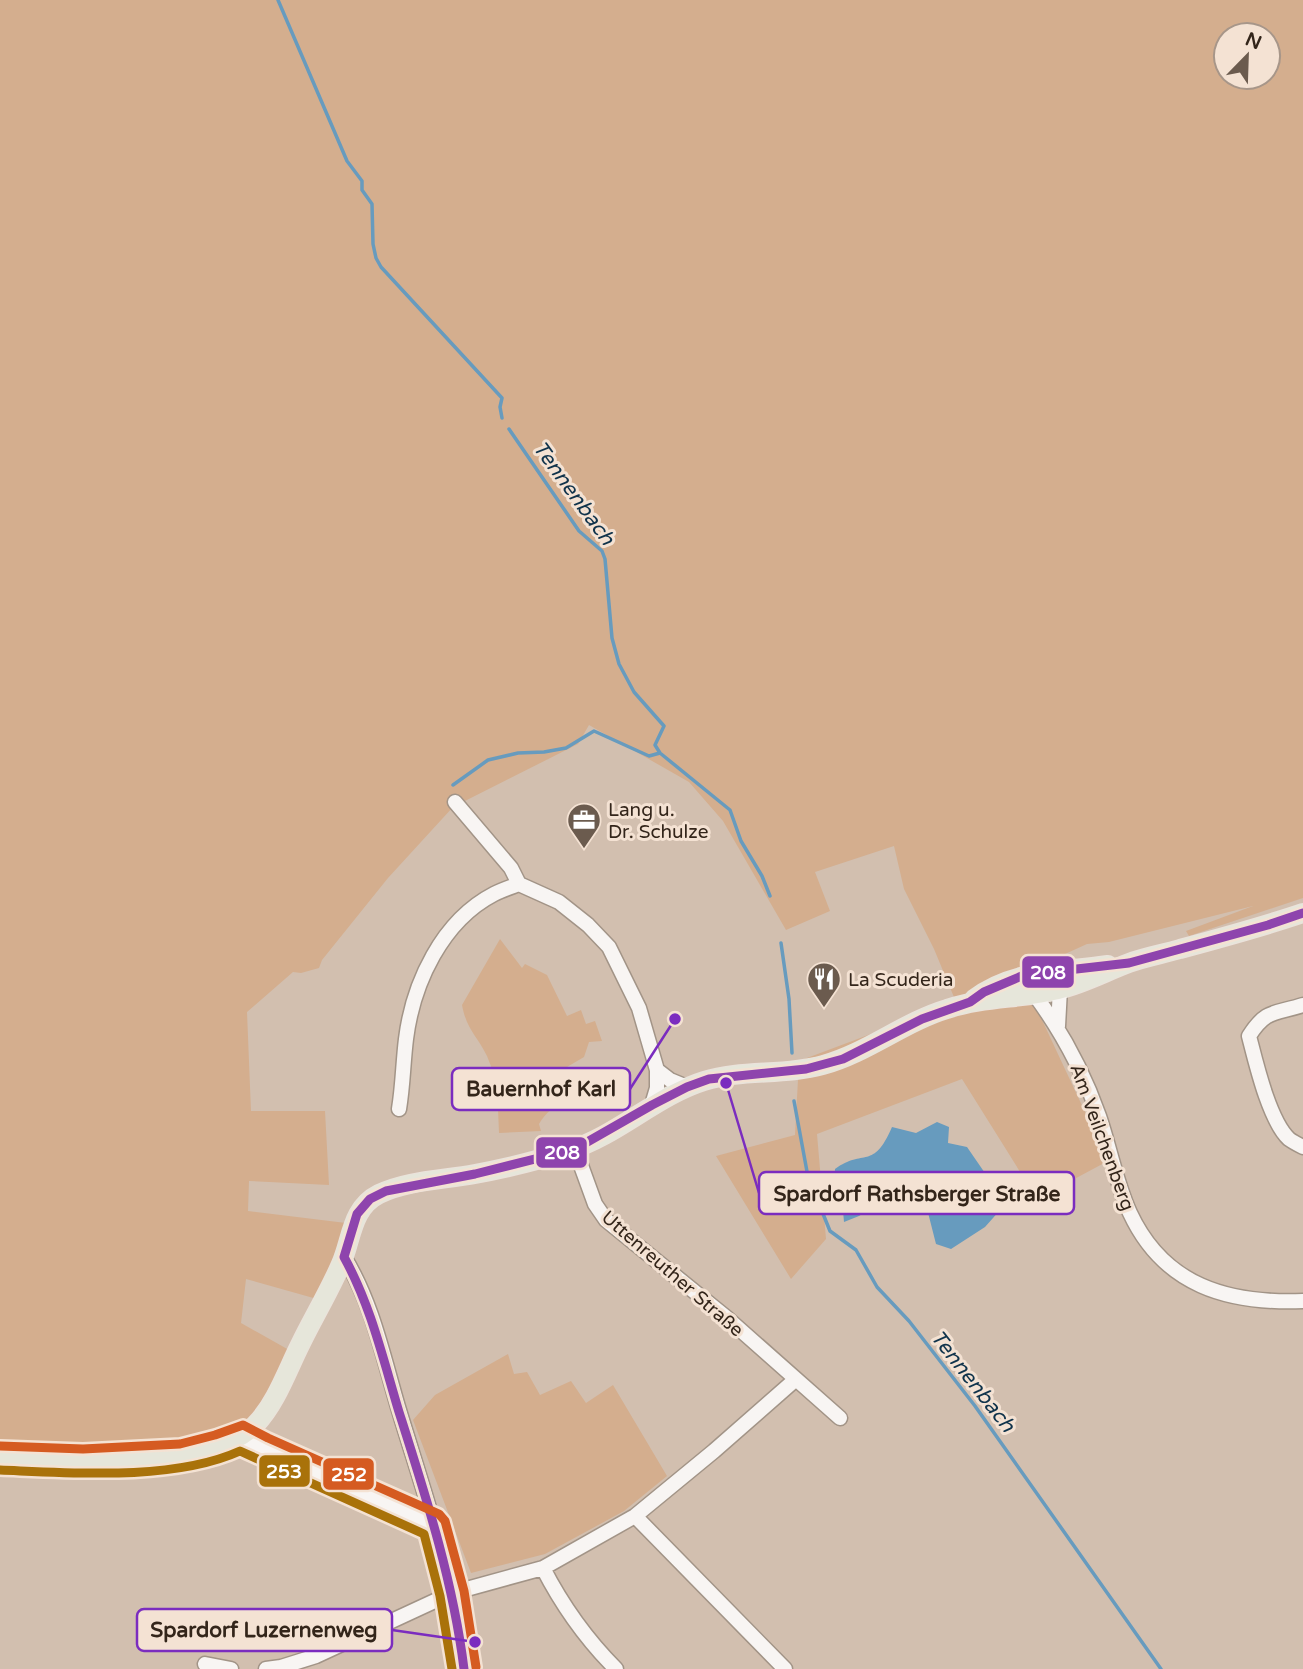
<svg xmlns="http://www.w3.org/2000/svg" width="1303" height="1669" font-family="'Varela Round',sans-serif">
  <style>
    .green { fill: #d4ae8e; fill-rule: evenodd }
    .water { fill: #679bbe }
    .lines { fill: none; stroke-linecap: round; stroke-linejoin: round }
    .stream { stroke: #679bbe; stroke-width: 3.5 }
    .minor-casing { stroke: #a29487; stroke-width: 17 }
    .major-casing { stroke: #ebe2db; stroke-width: 20 }
    .minor { stroke: #f8f5f3; stroke-width: 14 }
    .major { stroke: #e6e6da; stroke-width: 18 }
    .bus-1-casing { stroke: #f4e2d3; stroke-width: 14 }
    .bus-2-casing { stroke: #f4e2d3; stroke-width: 14 }
    .bus-3-casing { stroke: #f4e2d3; stroke-width: 14 }
    .bus-1 { stroke: #8e44ad; stroke-width: 9 }
    .bus-2 { stroke: #a9720a; stroke-width: 9 }
    .bus-3 { stroke: #d55b21; stroke-width: 9 }
    .labels { text-anchor: middle; stroke-width: 6; stroke-linejoin: round; paint-order: stroke }
    .poi-label { font-size: 19px; fill: #33251a; stroke: #f4e2d3; text-anchor: start }
    .street-label { font-size: 19px; fill: #33251a; stroke: #f4e2d3 }
    .water-label { font-size: 21px; font-style: italic; fill: #10334b; stroke: #f4e2d3 }
    .leader { fill: none; stroke: #7b2cbf; stroke-width: 2.5 }
    .callout-dot { fill: #7b2cbf; stroke: #f4e2d3; stroke-width: 2.5 }
    .callout { fill: #f4e2d3; stroke: #7b2cbf; stroke-width: 2.5 }
    .callout-label { font-size: 21px; text-anchor: middle; font-weight: bold; fill: #33251a }
    .line-badge { stroke: #f4e2d3; stroke-width: 2.5 }
    .badge-label { font-size: 19px; text-anchor: middle; font-weight: bold; fill: #fff }
  </style>
  <rect width="100%" height="100%" fill="#d2bfaf"/>
  <path class="green" d="M0,0H1303V898L1189,936L1186,931L1253,906L1109,942L1087,944L1021,974L1033,983L1032,988L1028,990L1108,1161L1037,1199L962,1079L817,1134L826,1239L791,1279L716,1156L795,1135L799,1061L956,1002L934,949L904,889L894,846L815,872L830,911L786,930L723,821L689,782L589,725L578,744L453,807L388,878L322,960L319,968L301,973L293,972L247,1012L251,1111H325L329,1185L249,1181L248,1211L346,1223L339,1251L317,1299L246,1279L241,1323L289,1350L266,1401L237,1437L185,1451L47,1456L0,1452ZM1226,35H1268V77H1226Z
    M500,939L522,968L525,964L547,975L567,1016L581,1010L586,1024L595,1021L602,1041L589,1042L584,1057L567,1067L592,1073V1101C566,1103 554,1100 539,1124L541,1131L499,1133C498,1107 498,1080 487,1056C477,1035 467,1031 462,1005Z
    M508,1354L514,1374L527,1372L540,1395L571,1381L586,1403L613,1385L667,1476L624,1511L545,1554L471,1573L413,1420L435,1395Z"/>
  <path class="water" d="M937,1122L949,1127L948,1143L967,1147L998,1192L1001,1209L985,1227L951,1249L936,1244L923,1193L913,1183L859,1216L844,1222L842,1199L834,1184L835,1169C864,1148 873,1171 892,1127L916,1133Z"/>
  <g class="lines">
    <path class="stream" d="M278,0L347,161L362,181V190L372,204L373,244L376,258L381,267L502,398L500,407L502,418
      M509,429L579,531L602,551L605,559L612,638L619,664L634,692L664,726L655,745L660,753L730,810L741,841L762,876L770,896
      M453,785L488,760L518,753L544,752L566,748L594,731L649,756L660,753
      M781,943L789,999L792,1053
      M794,1101L808,1177L830,1231L856,1250L877,1287L909,1321L975,1406L1161,1669"/>
    <g class="minor-casing">
      <path id="minor" d="M455,802L511,868L519,884L559,902L588,925L609,947L639,1008L657,1070V1088L652,1105
        M1034,994C1063,1033 1083,1071 1099,1116C1110,1148 1116,1183 1130,1213C1164,1286 1228,1304 1303,1301
        M1303,1005C1275,1014 1266,1009 1249,1036C1256,1063 1269,1120 1289,1139C1293,1142 1299,1145 1303,1147
        M1058,1026L1060,989
        M657,1070L670,1080L687,1087
        M399,1109C403,1085 403,1063 406,1039C413,983 442,921 494,894C502,890 511,887 519,884
        M575,1149L595,1204L606,1220L727,1318L840,1418
        M344,1257C372,1302 383,1356 398,1407C424,1493 455,1579 464,1669
        M241,1437L262,1449L434,1525
        M635,1516L785,1669
        M543,1568C562,1605 586,1639 616,1669
        M205,1664L231,1669
        M266,1669L281,1667L316,1656L452,1593L543,1568L635,1516L714,1451L796,1379"/>
    </g>
    <g class="major-casing">
      <path id="major" d="M974,999C1014,969 1061,972 1108,965
        M0,1458C60,1461 214,1471 256,1424C276,1403 287,1371 300,1345C313,1318 329,1292 341,1264C352,1239 351,1208 379,1194C408,1180 444,1180 475,1174C507,1168 540,1160 570,1150C618,1135 656,1096 704,1081C742,1069 784,1076 823,1065C867,1053 904,1022 947,1009C983,997 1021,999 1058,990C1083,984 1105,972 1129,963C1145,957 1163,954 1180,949C1221,938 1262,927 1303,913"/>
    </g>
    <use href="#minor" class="minor"/>
    <use href="#major" class="major"/>
    <g class="bus-1-casing">
      <path id="bus-1" d="M344,1257L357,1214L370,1199L386,1191L475,1174L575,1149L652,1105L687,1087L709,1079L806,1069L843,1059L922,1019L970,1002L984,992L1024,975L1129,963L1268,925L1303,913
        M344,1257C371,1306 383,1359 399,1412C426,1497 453,1580 464,1669"/>
    </g>
    <g class="bus-2-casing">
      <path id="bus-2" d="M0,1470C72,1473 174,1481 240,1451L424,1534L440,1596L452,1669"/>
    </g>
    <g class="bus-3-casing">
      <path id="bus-3" d="M0,1446L83,1449L180,1444L215,1435L243,1425L268,1438L439,1514L445,1521L464,1591L476,1667"/>
    </g>
    <use href="#bus-1" class="bus-1"/>
    <use href="#bus-2" class="bus-2"/>
    <use href="#bus-3" class="bus-3"/>
  </g>
  <defs>
    <g id="office-pin" transform="scale(1.75)"><path d="M0 17L-7.5 6A9.5 9.5 0 1 1 7.5 6Z" fill="#6b5b4e" stroke="#f4e2d3"/><path d="M-6-3h4V-5.5h4V-3h4V5H-6ZM-1-4.5V-3h2v-1.5ZM-6 0V1H6V0Z" fill="#fff"/></g>
    <g id="restaurant-pin" transform="scale(1.75)"><path d="M0 17L-7.5 6A9.5 9.5 0 1 1 7.5 6Z" fill="#6b5b4e" stroke="#f4e2d3"/><path d="M-5-6h1v4h1v-4h1v4h1v-4h1v5L-1.5 .5V6h-2V.5L-5-1ZM5-6V6H3V1.5H1.5Q1.5-4 5-6Z" fill="#fff"/></g>
  </defs>
  <g fill-rule="evenodd">
    <use href="#office-pin" x="584" y="820"/>
    <use href="#restaurant-pin" x="824" y="979"/>
  </g>
  <g class="labels">
    <g class="poi-label">
      <text x="608" y="816">Lang u.<tspan x="608" dy="22">Dr. Schulze</tspan></text>
      <text x="848" y="986">La Scuderia</text>
    </g>
    <g class="street-label">
      <text transform="translate(1103 1137) rotate(70)" y="7">Am Veilchenberg</text>
      <text transform="translate(673 1273) rotate(41)" y="7">Uttenreuther Straße</text>
    </g>
    <g class="water-label">
      <text transform="translate(574 493) rotate(54)" y="7">Tennenbach</text>
      <text transform="translate(973 1381) rotate(52)" y="7">Tennenbach</text>
    </g>
  </g>
  <path class="leader" d="M675 1019L630 1089M726 1083L759 1193M475 1642L392 1630"/>
  <g class="callout-dot">
    <circle cx="675" cy="1019" r="7"/>
    <circle cx="726" cy="1083" r="7"/>
    <circle cx="475" cy="1642" r="7"/>
  </g>
  <g class="callout">
    <rect x="452" y="1068" width="178" height="42" rx="7"/>
    <rect x="759" y="1172" width="315" height="42" rx="7"/>
    <rect x="137" y="1609" width="255" height="42" rx="7"/>
  </g>
  <g class="callout-label">
    <text x="541" y="1096">Bauernhof Karl</text>
    <text x="917" y="1201">Spardorf Rathsberger Straße</text>
    <text x="264" y="1637">Spardorf Luzernenweg</text>
  </g>
  <g class="line-badge">
    <rect x="1021" y="955" width="54" height="34" rx="7" fill="#8e44ad"/>
    <rect x="535" y="1136" width="53" height="33" rx="7" fill="#8e44ad"/>
    <rect x="258" y="1454" width="53" height="34" rx="7" fill="#a9720a"/>
    <rect x="322" y="1457" width="53" height="34" rx="7" fill="#d55b21"/>
  </g>
  <g class="badge-label">
    <text x="1048" y="979">208</text>
    <text x="562" y="1159">208</text>
    <text x="284" y="1478">253</text>
    <text x="349" y="1481">252</text>
  </g>
  <g transform="translate(1247 56) rotate(23)"><circle r="33" fill="#f4e2d3" stroke="#a79689" stroke-width="2"/>
  <path d="M0-5L12 26L0 18L-12 26Z" fill="#6b5b4e"/>
  <text y="-10" font-size="19" font-weight="bold" text-anchor="middle" fill="#33251a">N</text>
  </g>
</svg>
